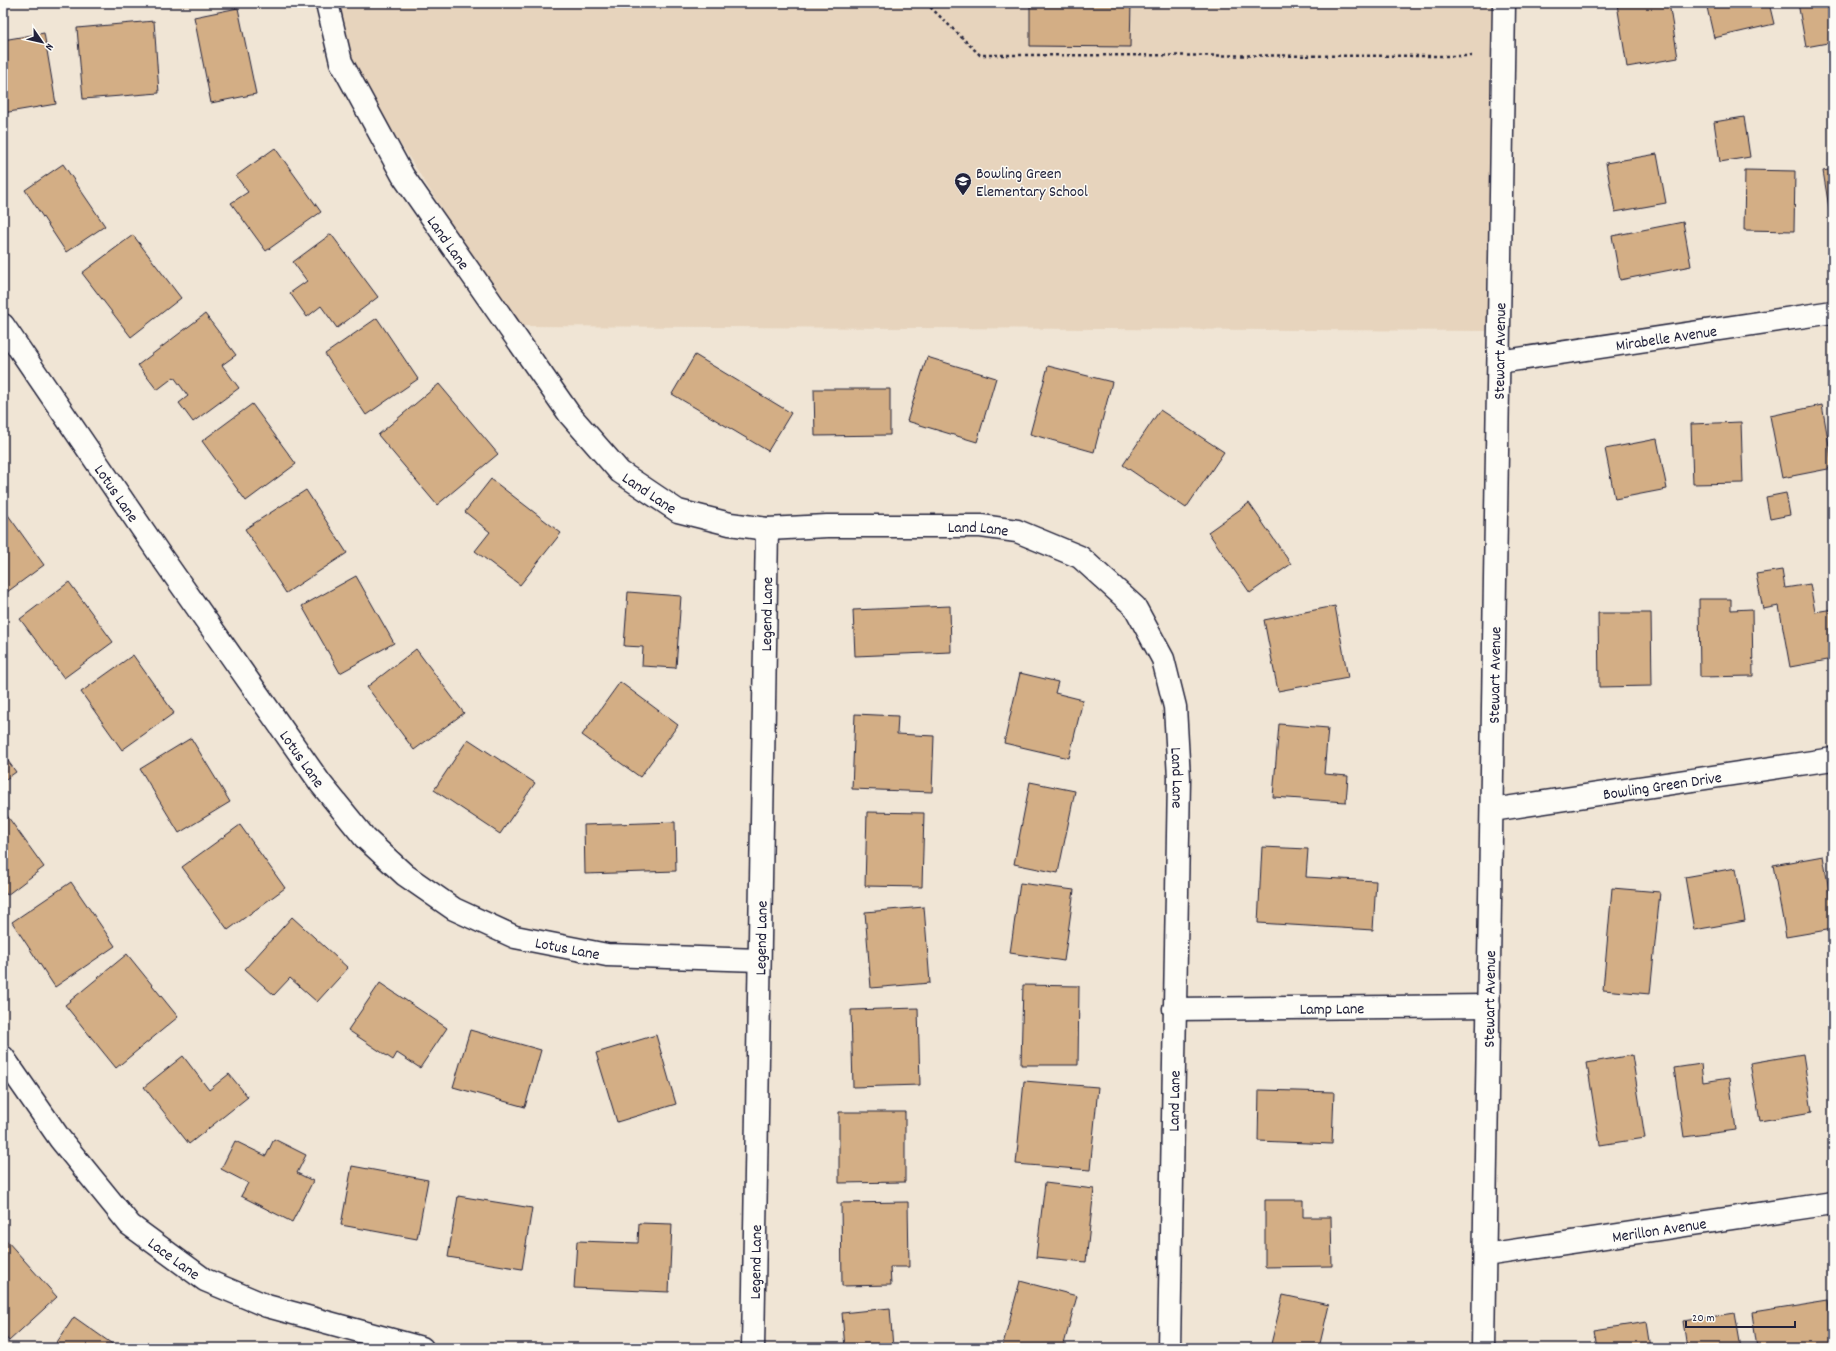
<svg xmlns="http://www.w3.org/2000/svg" width="1836" height="1351" font-family="Dekko,sans-serif">
  <style>
    .built { fill: #e7d4bd }
    .building { fill: #d3ae85; stroke: #22223b }
    .lines { fill: none; stroke-linecap: round; stroke-linejoin: round }
    .minor-casing { stroke: #22223b; stroke-width: 25 }
    .tertiary-casing { stroke: #22223b; stroke-width: 25 }
    .path { stroke: #22223b; stroke-width: 2.5; stroke-dasharray: 3 3; stroke-linecap: butt }
    .minor { stroke: #fdfcf7; stroke-width: 22 }
    .tertiary { stroke: #fdfcf7; stroke-width: 22 }
    .labels { text-anchor: middle; stroke-width: 3; stroke-linejoin: round; paint-order: stroke }
    .poi-label { font-size: 16px; fill: #22223b; stroke: #fdfcf7; text-anchor: start }
    .street-label { font-size: 16px; fill: #22223b; stroke: #fdfcf7 }
  </style>
  <rect width="100%" height="100%" fill="#f0e5d5"/>
  <filter id="ink" filterUnits="userSpaceOnUse"><feTurbulence type="fractalNoise" baseFrequency=".025" numOctaves="2"/><feDisplacementMap in="SourceGraphic" scale="8" xChannelSelector="R" yChannelSelector="G"/><feConvolveMatrix kernelMatrix="1 2 1 2 8 2 1 2 1" color-interpolation-filters="sRGB"/></filter>
  <g filter="url(#ink)">
    <path class="built" d="M336,3H1495L1491,331L516,326L351,66Z"/>
    <path class="building" d="M1030,3H1131L1130,47L1030,46Z
      M1622,3H1669L1678,58L1627,67L1617,4Z
      M1706,3H1769L1774,24L1714,38Z
      M1798,3H1833V42L1806,47Z
      M238,8L256,94L211,103L194,17Z
      M154,21L159,93L83,99L77,28Z
      M44,33L56,104L3,113V40Z
      M1744,117L1750,157L1720,162L1714,122Z
      M275,148L321,212L266,251L231,203L248,192L236,176Z
      M1657,154L1666,203L1615,212L1606,163Z
      M63,164L105,226L66,252L25,190Z
      M1833,169V220H1831L1823,171Z
      M1745,170L1795,171L1794,231L1744,230Z
      M1683,222L1691,266L1620,280L1612,236Z
      M331,234L378,297L337,328L321,306L307,317L290,293L307,281L293,262Z
      M133,235L181,298L131,337L82,273Z
      M205,314L236,355L222,365L239,388L193,422L179,403L188,396L174,377L157,390L138,365Z
      M377,318L418,379L366,415L325,354Z
      M695,355L791,413L768,451L672,394Z
      M927,357L996,378L977,442L907,421Z
      M1048,366L1112,382L1094,452L1030,434Z
      M439,384L498,454L437,505L378,435Z
      M814,389H890V435L815,436Z
      M252,404L296,464L246,501L202,441Z
      M1822,405L1833,468L1782,478L1770,416Z
      M1160,410L1224,452L1186,508L1123,465Z
      M1741,422L1743,483L1693,484L1691,424Z
      M1657,439L1667,489L1615,499L1605,449Z
      M491,479L561,533L520,585L475,551L490,532L465,512Z
      M306,490L347,553L286,593L245,529Z
      M1786,493L1790,515L1770,519L1766,497Z
      M1249,503L1291,564L1250,593L1208,532Z
      M3,508L44,565L3,595Z
      M1782,570L1785,588L1810,584L1815,612L1833,609V659L1790,667L1779,606L1763,609L1756,574Z
      M356,576L394,643L340,673L302,606Z
      M69,582L113,642L64,678L20,619Z
      M628,592L681,596L676,668L642,666L643,647L624,646Z
      M1699,599H1731V610L1752,609L1753,676L1700,677Z
      M950,606L951,652L855,656L853,610Z
      M1335,606L1348,678L1278,691L1264,620Z
      M1598,613H1651L1652,686L1599,687Z
      M416,649L464,713L414,750L367,687Z
      M133,655L174,713L122,750L81,692Z
      M1020,673L1058,682L1055,693L1083,700L1069,758L1004,743Z
      M620,682L678,725L640,777L582,735Z
      M855,714L898,716L897,734L934,736L932,792L852,789Z
      M1279,724L1328,728L1324,774L1348,776L1346,802L1273,797Z
      M191,738L230,802L179,833L140,769Z
      M468,739L535,783L500,834L434,790Z
      M3,754L16,772L3,781Z
      M1030,782L1075,791L1058,873L1014,864Z
      M3,810L44,867L7,895L3,889Z
      M867,812L924,813L922,887L865,886Z
      M675,822L676,871L585,874L584,825Z
      M240,825L285,888L228,930L182,867Z
      M1262,847L1308,849L1306,877L1376,881L1373,930L1258,923Z
      M1823,856L1833,913V929L1786,937L1773,865Z
      M1736,868L1745,921L1694,930L1685,877Z
      M71,882L115,946L55,987L12,922Z
      M1020,883L1074,890L1064,961L1010,953Z
      M1612,888L1660,892L1650,994L1603,990Z
      M924,907L930,983L871,988L865,912Z
      M292,917L348,968L317,1002L290,978L274,995L245,969Z
      M127,954L178,1017L116,1068L65,1005Z
      M380,983L447,1028L420,1068L397,1053L393,1060L348,1030Z
      M1023,985L1079,986L1078,1065H1021Z
      M918,1008L920,1085L853,1087L851,1010Z
      M470,1030L541,1050L525,1107L453,1087Z
      M656,1035L676,1104L617,1122L596,1053Z
      M1803,1054L1812,1112L1760,1121L1750,1063Z
      M1632,1055L1645,1138L1600,1145L1587,1063Z
      M183,1056L209,1090L229,1074L248,1097L189,1144L144,1087Z
      M1701,1064L1703,1082L1729,1078L1736,1130L1684,1137L1674,1068Z
      M1024,1081L1098,1087L1090,1170L1016,1164Z
      M1259,1090L1334,1092L1332,1144L1258,1141Z
      M839,1112H905V1182L839,1183Z
      M274,1139L306,1155L297,1173L313,1181L292,1222L241,1196L248,1183L221,1169L235,1141L266,1156Z
      M352,1166L428,1180L417,1239L341,1225Z
      M1045,1183L1094,1189L1086,1262L1036,1257Z
      M458,1196L532,1208L522,1269L448,1257Z
      M1265,1200H1303V1217H1331L1332,1266L1265,1267Z
      M908,1202L909,1267H890L891,1285L842,1286L841,1203Z
      M639,1223L672,1224L669,1292L574,1288L577,1241L638,1243Z
      M7,1241L57,1297L9,1341L3,1334V1245Z
      M1020,1281L1077,1296L1063,1348H1002Z
      M1283,1295L1329,1305L1319,1348H1270Z
      M1828,1301L1833,1336V1348H1757L1752,1313Z
      M890,1308L893,1348H845L842,1313Z
      M1735,1313L1741,1348H1688L1684,1321Z
      M74,1317L118,1348H53Z
      M1647,1322L1651,1348H1597L1594,1330Z"/>
    <g class="lines">
      <g class="minor-casing">
        <g id="minor">
          <path id="s1" d="M327,3L341,62L403,176L570,415L620,472L678,511L730,524L767,529L827,526H981L1017,531L1080,557L1135,607L1163,659L1175,707L1179,778L1169,1348"/>
          <path id="s2" d="M3,325L158,552L321,784L365,838L405,875L454,909L515,937L607,955L759,960"/>
          <path id="s3" d="M1499,362L1833,312"/>
          <path id="s4" d="M1492,810L1833,759"/>
          <path id="s5" d="M1174,1009L1489,1006"/>
          <path id="s6" d="M3,1057L60,1139L130,1225L205,1280L267,1306L422,1348"/>
          <path id="s7" d="M1485,1255L1833,1203"/>
          <path id="s8" d="M753,1348L767,529"/>
        </g>
      </g>
      <g class="tertiary-casing">
        <g id="tertiary">
          <path id="s9" d="M1483,1348L1504,3"/>
        </g>
      </g>
      <path class="path" d="M926,3L980,55L1473,56"/>
      <use href="#minor" class="minor"/>
      <use href="#tertiary" class="tertiary"/>
    </g>
  </g>
  <defs>
    <g id="school-pin" transform="scale(0.9)"><path d="M0 17L-7.5 6A9.5 9.5 0 1 1 7.5 6Z" fill="#22223b" stroke="#fdfcf7"/><path d="M0-5L7-2L0 1L-7-2ZM-4 1L0 2.5L4 1V4Q0 6-4 4Z" fill="#fff"/></g>
  </defs>
  <g fill-rule="evenodd">
    <use href="#school-pin" x="963" y="181"/>
  </g>
  <g class="labels">
    <g class="poi-label">
      <text x="976" y="178">Bowling Green<tspan x="976" dy="18">Elementary School</tspan></text>
    </g>
    <g class="street-label">
      <text dy="6" stroke="none"><textPath href="#s1" startOffset="271">Land Lane</textPath></text>
      <text dy="6" stroke="none"><textPath href="#s3" startOffset="169">Mirabelle Avenue</textPath></text>
      <text dy="6" stroke="none"><textPath href="#s9" startOffset="997">Stewart Avenue</textPath></text>
      <text dy="6" stroke="none"><textPath href="#s1" startOffset="594">Land Lane</textPath></text>
      <text dy="6" stroke="none"><textPath href="#s2" startOffset="203">Lotus Lane</textPath></text>
      <text dy="6" stroke="none"><textPath href="#s1" startOffset="930">Land Lane</textPath></text>
      <text dy="6" stroke="none"><textPath href="#s8" startOffset="734">Legend Lane</textPath></text>
      <text dy="6" stroke="none"><textPath href="#s9" startOffset="673">Stewart Avenue</textPath></text>
      <text dy="6" stroke="none"><textPath href="#s2" startOffset="527">Lotus Lane</textPath></text>
      <text dy="6" stroke="none"><textPath href="#s1" startOffset="1291">Land Lane</textPath></text>
      <text dy="6" stroke="none"><textPath href="#s4" startOffset="172">Bowling Green Drive</textPath></text>
      <text dy="6" stroke="none"><textPath href="#s8" startOffset="410">Legend Lane</textPath></text>
      <text dy="6" stroke="none"><textPath href="#s2" startOffset="863">Lotus Lane</textPath></text>
      <text dy="6" stroke="none"><textPath href="#s9" startOffset="349">Stewart Avenue</textPath></text>
      <text dy="6" stroke="none"><textPath href="#s5" startOffset="158">Lamp Lane</textPath></text>
      <text transform="translate(1173 1101) rotate(-89)" y="6">Land Lane</text>
      <text dy="6" stroke="none"><textPath href="#s7" startOffset="176">Merillon Avenue</textPath></text>
      <text dy="6" stroke="none"><textPath href="#s6" startOffset="266">Lace Lane</textPath></text>
      <text dy="6" stroke="none"><textPath href="#s8" startOffset="86">Legend Lane</textPath></text>
    </g>
  </g>
  <rect width="1836" height="1351" fill="none" stroke="#fdfcf7" stroke-width="16"/>
  <rect x="8" y="8" width="1820" height="1335" fill="none" stroke="#22223b" stroke-width="1.5" filter="url(#ink)"/>
  <g transform="translate(42 42) rotate(124)" stroke="#fdfcf7" stroke-width="3" paint-order="stroke">
  <path d="M0-3L7 15L0 10L-7 15Z" fill="#22223b"/>
  <text y="-6" font-size="11" font-weight="bold" text-anchor="middle" fill="#22223b">N</text>
  </g>
  <path d="M1686 1321v6h109v-6" fill="none" stroke="#22223b" stroke-width="2"/>
  <text x="1692" y="1321" font-size="12" fill="#22223b" stroke="#fdfcf7" stroke-width="3" paint-order="stroke">20 m</text>
</svg>
